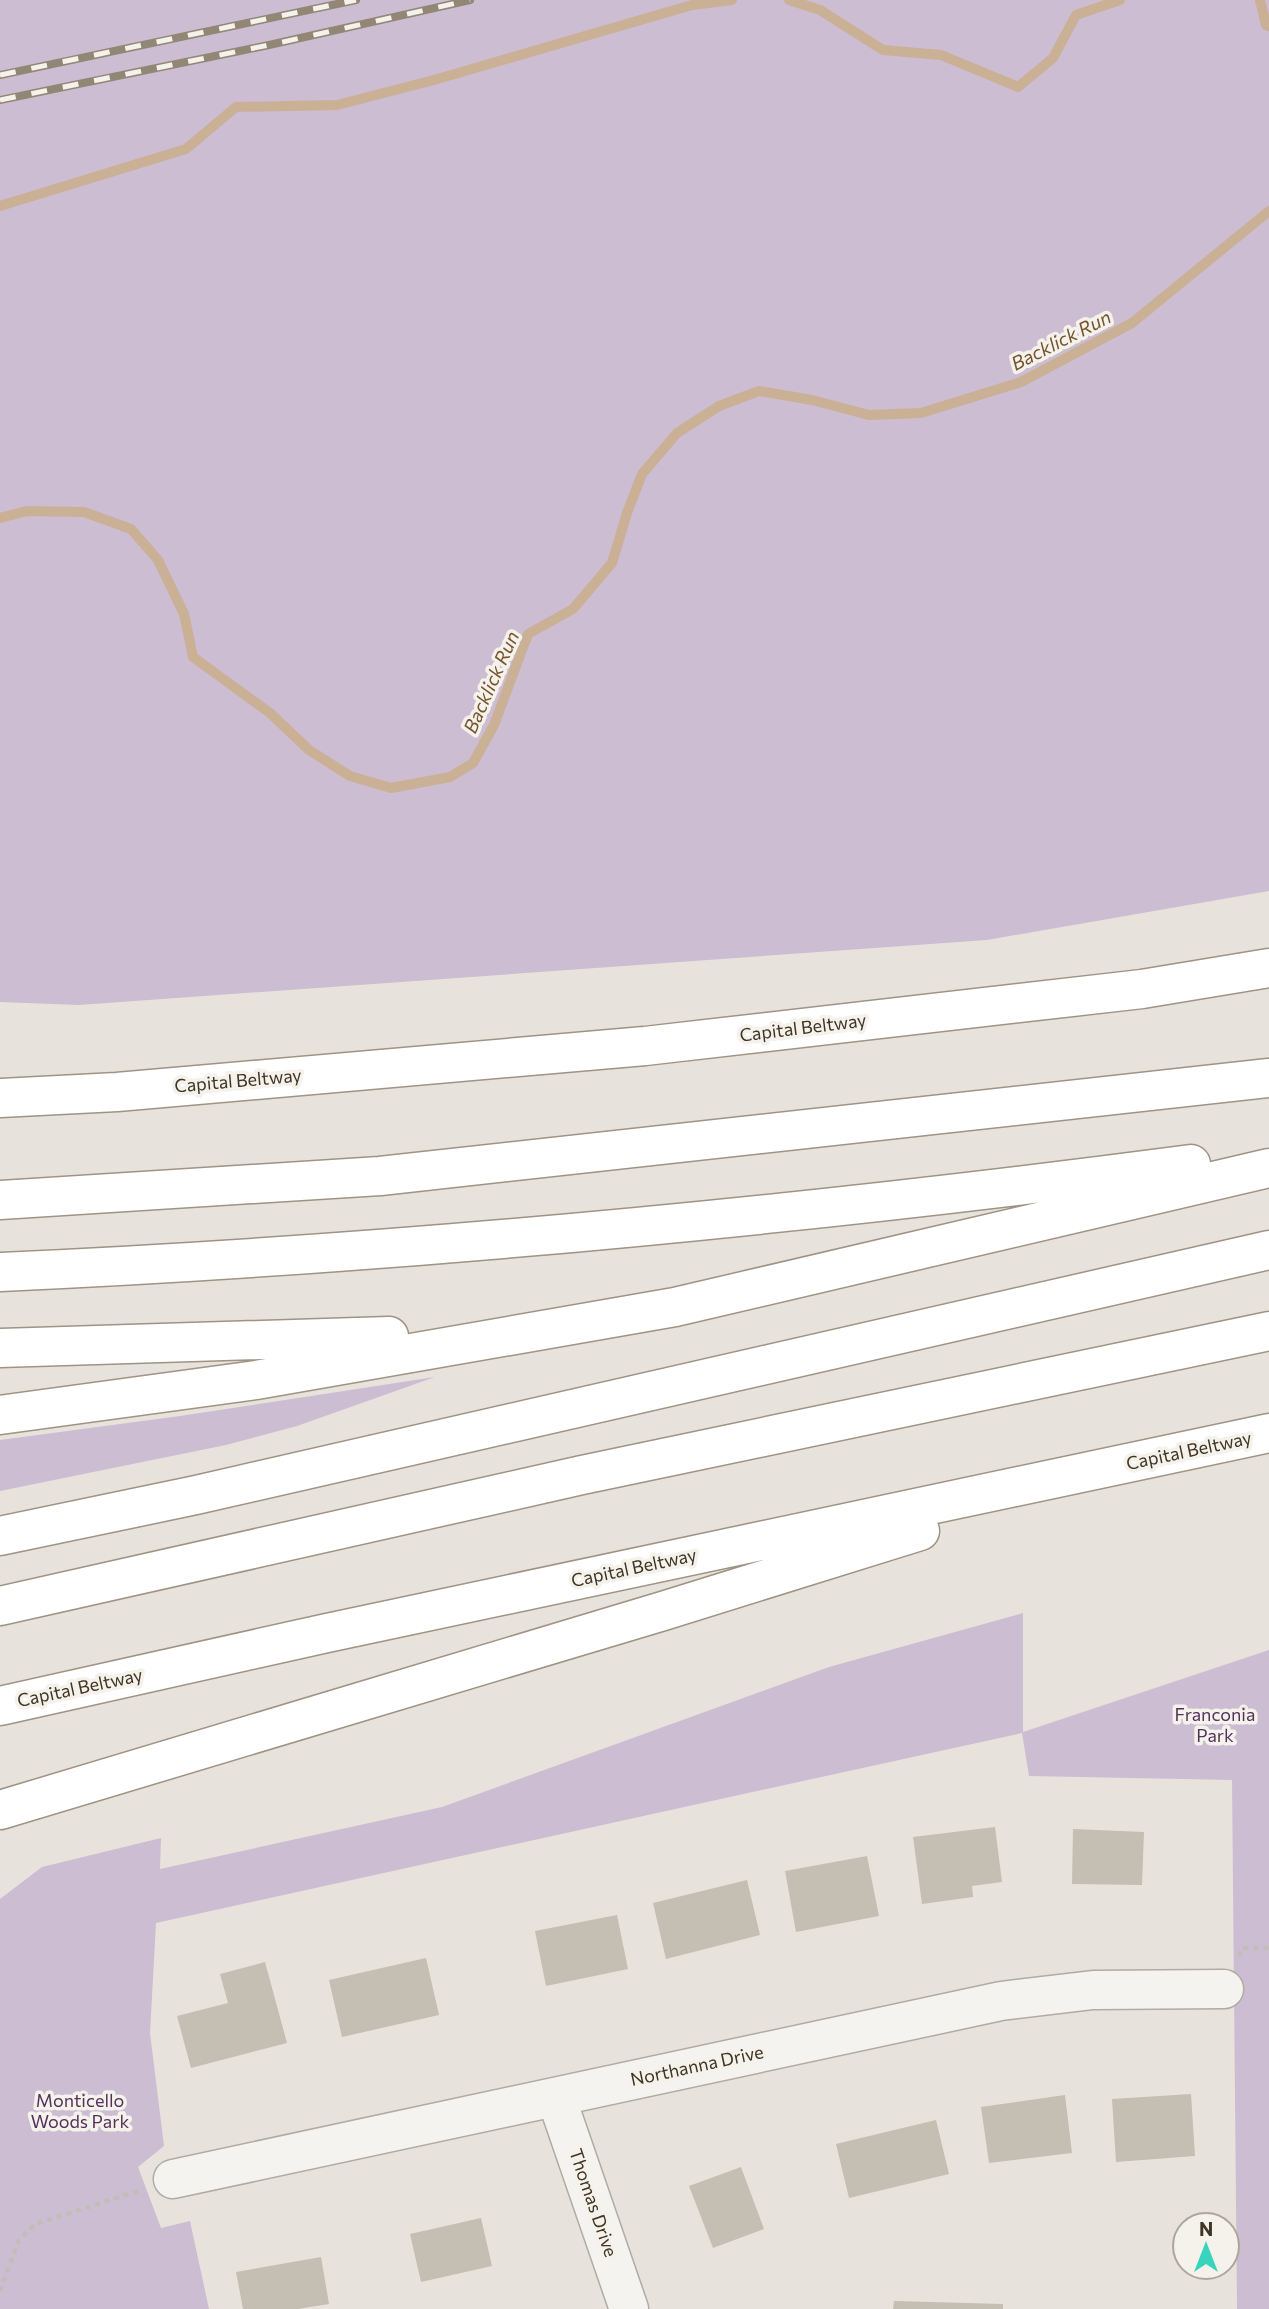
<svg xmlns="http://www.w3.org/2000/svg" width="1269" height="2309" font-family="Commissioner,sans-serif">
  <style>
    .green { fill: #ccbdd2 }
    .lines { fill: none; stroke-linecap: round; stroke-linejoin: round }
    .stream { stroke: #cab094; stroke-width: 10 }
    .building { fill: #c4beb3 }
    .minor-casing { stroke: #b1aba1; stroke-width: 41 }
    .highway-casing { stroke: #9f9383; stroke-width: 41 }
    .path { stroke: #c2beb6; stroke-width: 4.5; stroke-dasharray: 5 5; stroke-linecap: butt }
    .minor { stroke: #f5f3ef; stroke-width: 38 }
    .highway { stroke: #fff; stroke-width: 38 }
    .rail-casing { stroke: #928675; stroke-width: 8 }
    .rail { stroke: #f5f1eb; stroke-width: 5; stroke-dasharray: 16; stroke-linecap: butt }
    .labels { text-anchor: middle; stroke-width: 7; stroke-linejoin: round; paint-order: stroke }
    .street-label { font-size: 18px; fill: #3e3525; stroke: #f5f1eb }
    .park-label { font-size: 18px; fill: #53325b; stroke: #f5f1eb }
    .water-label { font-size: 19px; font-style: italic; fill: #74542d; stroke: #f5f1eb }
  </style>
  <rect width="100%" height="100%" fill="#e7e3dc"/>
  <path class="green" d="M0,0H1269V891L987,940L79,1005L0,1002Z
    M435,1377L297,1426L226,1445L0,1491V1440L180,1416Z
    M1023,1613V1732L1269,1650V2309H1237L1232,1780L1029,1776L1022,1733L156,1923L150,2033L164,2146L138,2167L161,2228L190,2221L209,2309H0V1899L42,1867L161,1838L160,1869L442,1807L829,1667Z"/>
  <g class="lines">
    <path class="stream" d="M789,0L820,10L883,50L941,55L1018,87L1053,58L1076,15L1120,0
      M1260,0L1266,25L1269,26
      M0,206L186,149L236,107L337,105L434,80L692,5L732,0
      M0,518L27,511L84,512L131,529L158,560L184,614L193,657L270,713L309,750L350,776L391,788L450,777L473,763L494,725L528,634L573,609L612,563L627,513L642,474L677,433L719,406L759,391L812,400L869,415L921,413L1021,382L1132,323L1269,211"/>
  </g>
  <path class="building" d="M995,1827L1002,1882L972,1886L973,1897L922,1904L913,1837Z
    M1073,1829L1144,1832L1142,1885L1072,1884Z
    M867,1856L879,1916L796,1932L785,1871Z
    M747,1880L760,1935L666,1959L653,1903Z
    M617,1915L628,1969L546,1986L535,1931Z
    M426,1958L439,2015L342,2037L329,1980Z
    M265,1962L287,2043L191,2068L177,2016L228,2003L220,1974Z
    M1191,2094L1195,2156L1116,2162L1112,2099Z
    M1065,2095L1072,2153L989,2163L981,2107Z
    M936,2120L949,2174L849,2198L836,2144Z
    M741,2167L764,2229L713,2248L689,2186Z
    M481,2218L492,2266L421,2282L410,2234Z
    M321,2257L329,2304L298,2309H243L236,2272Z
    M894,2301L1003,2304V2309H893Z"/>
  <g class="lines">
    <g class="minor-casing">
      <path id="minor" d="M556,2097L629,2309
        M173,2179L1001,2001L1093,1990L1224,1989"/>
    </g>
    <g class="highway-casing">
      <path id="highway" d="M0,1098L117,1092L645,1046L1142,989L1269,968
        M0,1200L380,1176L1269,1078
        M0,1272C398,1254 795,1216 1191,1164
        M0,1348L389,1336
        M0,1415L256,1380L675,1307L1269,1168
        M0,1536L196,1495L1269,1250
        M0,1606L582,1475L1269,1331
        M0,1706L327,1633L1269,1433
        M0,1810L663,1611L920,1531"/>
    </g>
    <path class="path" d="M1239,1956L1242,1948H1269
      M0,2291L19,2240L35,2224L141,2190"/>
    <use href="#minor" class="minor"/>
    <use href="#highway" class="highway"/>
    <g class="rail-casing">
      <path id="rail" d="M0,75L356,0
        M0,100L269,45L470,0"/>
    </g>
    <use href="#rail" class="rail"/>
  </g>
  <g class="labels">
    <g class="street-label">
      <text transform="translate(803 1028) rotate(-7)" y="6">Capital Beltway</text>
      <text transform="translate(238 1081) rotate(-5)" y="6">Capital Beltway</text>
      <text transform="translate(1189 1451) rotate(-12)" y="6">Capital Beltway</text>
      <text transform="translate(634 1568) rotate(-12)" y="6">Capital Beltway</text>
      <text transform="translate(80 1688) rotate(-12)" y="6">Capital Beltway</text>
      <text transform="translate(697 2066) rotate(-12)" y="6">Northanna Drive</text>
      <text transform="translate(593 2203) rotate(71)" y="6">Thomas Drive</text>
    </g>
    <g class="park-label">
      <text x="1215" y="1721">Franconia<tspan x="1215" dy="21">Park</tspan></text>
      <text x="80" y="2107">Monticello<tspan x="80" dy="21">Woods Park</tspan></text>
    </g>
    <g class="water-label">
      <text transform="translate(1061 340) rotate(-27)" y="7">Backlick Run</text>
      <text transform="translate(491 682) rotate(-66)" y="7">Backlick Run</text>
    </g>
  </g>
  <g transform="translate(1206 2246)"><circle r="33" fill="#f5f1eb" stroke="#aca69c" stroke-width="2"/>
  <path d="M0-5L12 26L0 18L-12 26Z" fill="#38d5bc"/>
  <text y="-10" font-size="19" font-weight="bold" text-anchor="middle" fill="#3e3525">N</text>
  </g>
</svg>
